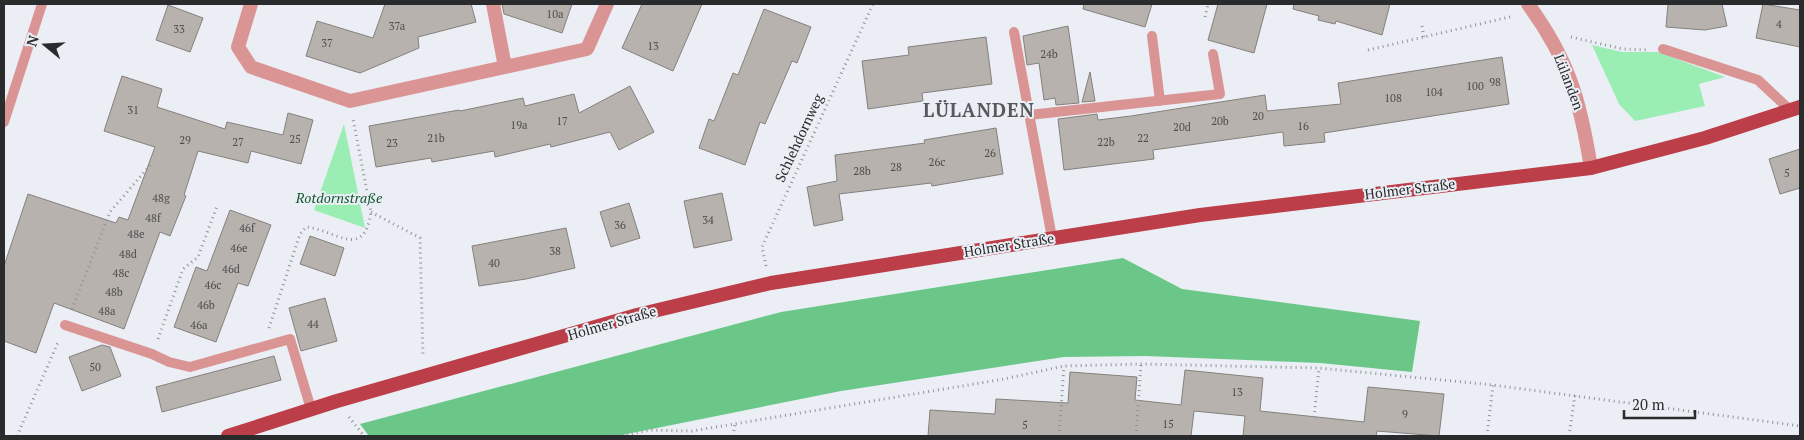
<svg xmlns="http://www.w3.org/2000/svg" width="1804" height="440" font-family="'PT Serif',serif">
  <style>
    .green { fill: #9aeeb3 }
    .forest { fill: #6ac788 }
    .building { fill: #b7b2ae; stroke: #85807c }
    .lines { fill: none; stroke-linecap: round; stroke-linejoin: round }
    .path { stroke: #909397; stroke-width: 3; stroke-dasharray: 1 4; stroke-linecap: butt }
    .service { stroke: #da9494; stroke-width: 10 }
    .minor { stroke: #da9494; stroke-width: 14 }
    .primary { stroke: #bb3e48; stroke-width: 14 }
    .labels { text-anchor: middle; stroke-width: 4; stroke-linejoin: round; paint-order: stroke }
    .number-label { font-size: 11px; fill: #4d4d4d }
    .street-label { font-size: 14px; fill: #2a2b2d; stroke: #ebeff5 }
    .park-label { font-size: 14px; font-style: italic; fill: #10562e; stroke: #ebeff5 }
    .district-label { font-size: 19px; font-weight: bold; letter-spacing: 1px; fill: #55585d; stroke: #ebeff5 }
  </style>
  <rect width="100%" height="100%" fill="#ebeff5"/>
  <path class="green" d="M1592,45L1622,52H1658L1725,77L1699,84L1705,106L1635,121L1619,104Z
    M344,124L365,228L314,210Z"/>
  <path class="forest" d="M1123,258L1182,289L1420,321L1412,372L1320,363L1145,356L1064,357L841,391L617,436H369L360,424L781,312Z"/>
  <path class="building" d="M385,4H471L476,22L418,37L419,48L360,73L306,56L317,21L373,38Z
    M502,4H572L562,33L504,14Z
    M642,4H702L673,71L622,48Z
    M1084,4H1152L1145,27L1083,9Z
    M1218,4H1267L1254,53L1208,40Z
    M1294,4H1390L1382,35L1336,21L1335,24L1318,20L1319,16L1293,9Z
    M1668,4H1722L1727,26L1705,30L1666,27Z
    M1763,4L1800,10V47L1756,38Z
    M168,5L203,18L190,52L156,40Z
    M764,9L811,27L797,63L792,61L765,124L760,122L745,165L699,148L709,119L714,121L733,73L738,75Z
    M1068,26L1079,103L1056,105L1055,98L1044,100L1039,63L1027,65L1023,36Z
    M986,37L992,84L922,93L923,101L868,109L862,61L909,55L908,47Z
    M1502,57L1509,104L1324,133L1325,142L1284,146L1283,132L1153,150L1154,159L1064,170L1058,119L1097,114L1098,120L1131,116L1265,95L1267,111L1341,104L1338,83Z
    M1090,72L1095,101L1082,102Z
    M122,76L162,89L157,107L225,129L227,122L283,135L288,113L313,120L301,164L251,151L248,163L198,151L184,195L186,196L170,236L160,232L124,329L54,303L36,353L4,341V266L28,194L116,223L119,217L128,220L155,147L104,131Z
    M630,86L654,132L619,150L610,132L551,147L550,144L495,157L494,151L432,162L431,158L376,167L369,126L459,110L460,111L523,98L525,106L574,94L579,113Z
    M996,128L1003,174L932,186L931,183L839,194L843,220L814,226L807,187L837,181L835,155L925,143L924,140Z
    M1800,149V188L1780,194L1769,159Z
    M722,193L732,240L694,248L684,201Z
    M629,203L640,238L611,247L600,212Z
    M230,210L271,225L248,286L238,283L216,342L174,327L196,267L207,271Z
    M566,228L575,268L526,279L479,286L472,246Z
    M310,236L344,248L335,276L300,264Z
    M325,298L337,341L301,351L289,308Z
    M102,345L110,347L121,376L82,391L69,357Z
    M274,356L281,380L162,412L156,387Z
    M1185,370L1263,378L1260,411L1364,422L1368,387L1444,394L1439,436L1377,431L1376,436H1243L1245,416L1194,411L1191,436H928L930,410L995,414L996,399L1068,403L1070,372L1137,377L1135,400L1181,405Z"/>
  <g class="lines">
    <path class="path" d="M1205,17L1208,4
      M1422,26L1424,37
      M1571,37L1623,49L1648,50
      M1368,50L1514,16
      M371,212L420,238L423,357
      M766,266L762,247L873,4
      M72,309L110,212L152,163
      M269,328L300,234L306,227C336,230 364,261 371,212L353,119
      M158,339L183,269L198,257L217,206
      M349,417L364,436
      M1314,417L1319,368
      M17,436L59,340
      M622,436L650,430L692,431L1004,379L1064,366L1141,364L1319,368L1493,385L1800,426
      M733,436L735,424
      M1059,436L1064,366
      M1136,436L1141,364
      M1487,436L1493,385
      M1569,436L1575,395"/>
    <path class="service" d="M1014,32L1052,238
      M1152,36L1160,101
      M1663,49L1758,80L1791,111
      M1029,115L1220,94L1213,54
      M4,122L42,4
      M65,325L152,354L169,362L190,367L290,339L311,409"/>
    <path class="minor" d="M251,4L238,47L251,67L350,101L587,49L607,4
      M493,4L505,67
      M1528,4C1569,60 1580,100 1591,168"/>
    <path class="primary" d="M228,436L337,401L637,315L771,283L1200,215L1591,168L1705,138L1800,107"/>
  </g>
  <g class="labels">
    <g class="number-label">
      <text x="555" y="18">10a</text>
      <text x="1779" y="28">4</text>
      <text x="397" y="30">37a</text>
      <text x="179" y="33">33</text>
      <text x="327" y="47">37</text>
      <text x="653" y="50">13</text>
      <text x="1049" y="58">24b</text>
      <text x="1495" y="86">98</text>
      <text x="1475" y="90">100</text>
      <text x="1434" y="96">104</text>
      <text x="1393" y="102">108</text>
      <text x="133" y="114">31</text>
      <text x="1258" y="120">20</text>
      <text x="562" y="125">17</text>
      <text x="1220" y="125">20b</text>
      <text x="519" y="129">19a</text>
      <text x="1303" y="130">16</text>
      <text x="1182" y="131">20d</text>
      <text x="436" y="142">21b</text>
      <text x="1143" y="142">22</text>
      <text x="295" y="143">25</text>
      <text x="185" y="144">29</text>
      <text x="238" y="146">27</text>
      <text x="1106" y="146">22b</text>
      <text x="392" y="147">23</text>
      <text x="990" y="157">26</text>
      <text x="937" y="166">26c</text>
      <text x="896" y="171">28</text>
      <text x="862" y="175">28b</text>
      <text x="1787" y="177">5</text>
      <text x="161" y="202">48g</text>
      <text x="153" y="222">48f</text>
      <text x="708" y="224">34</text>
      <text x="620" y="229">36</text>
      <text x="247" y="232">46f</text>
      <text x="136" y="238">48e</text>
      <text x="239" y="252">46e</text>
      <text x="555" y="255">38</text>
      <text x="128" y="258">48d</text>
      <text x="494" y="267">40</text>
      <text x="231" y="273">46d</text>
      <text x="121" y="277">48c</text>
      <text x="213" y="289">46c</text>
      <text x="114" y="296">48b</text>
      <text x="206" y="309">46b</text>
      <text x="107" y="315">48a</text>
      <text x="313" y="328">44</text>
      <text x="199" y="329">46a</text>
      <text x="95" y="371">50</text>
      <text x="1237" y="396">13</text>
      <text x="1405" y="418">9</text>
      <text x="1168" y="428">15</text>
      <text x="1025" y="429">5</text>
    </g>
    <g class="street-label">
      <text transform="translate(1569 82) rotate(69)" y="5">Lülanden</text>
      <text transform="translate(799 138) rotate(-65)" y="5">Schlehdornweg</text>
      <text transform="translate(1410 189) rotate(-7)" y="5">Holmer Straße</text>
      <text transform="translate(1009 245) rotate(-9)" y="5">Holmer Straße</text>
      <text transform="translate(612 323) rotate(-16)" y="5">Holmer Straße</text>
    </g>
    <g class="park-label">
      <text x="339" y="203">Rotdornstraße</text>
    </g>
    <g class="district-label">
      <text x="979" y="117">LÜLANDEN</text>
    </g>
  </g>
  <rect width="1804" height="440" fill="none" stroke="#2a2b2d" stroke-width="10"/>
  <g transform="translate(45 45) rotate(288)" stroke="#ebeff5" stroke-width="4" paint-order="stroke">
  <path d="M0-4L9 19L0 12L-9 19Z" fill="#2a2b2d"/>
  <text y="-8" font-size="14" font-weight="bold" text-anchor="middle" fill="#2a2b2d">N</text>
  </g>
  <path d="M1624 410v8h71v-8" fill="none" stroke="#2a2b2d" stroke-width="2.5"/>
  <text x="1632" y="410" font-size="15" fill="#2a2b2d" stroke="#ebeff5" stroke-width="4" paint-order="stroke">20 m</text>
</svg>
